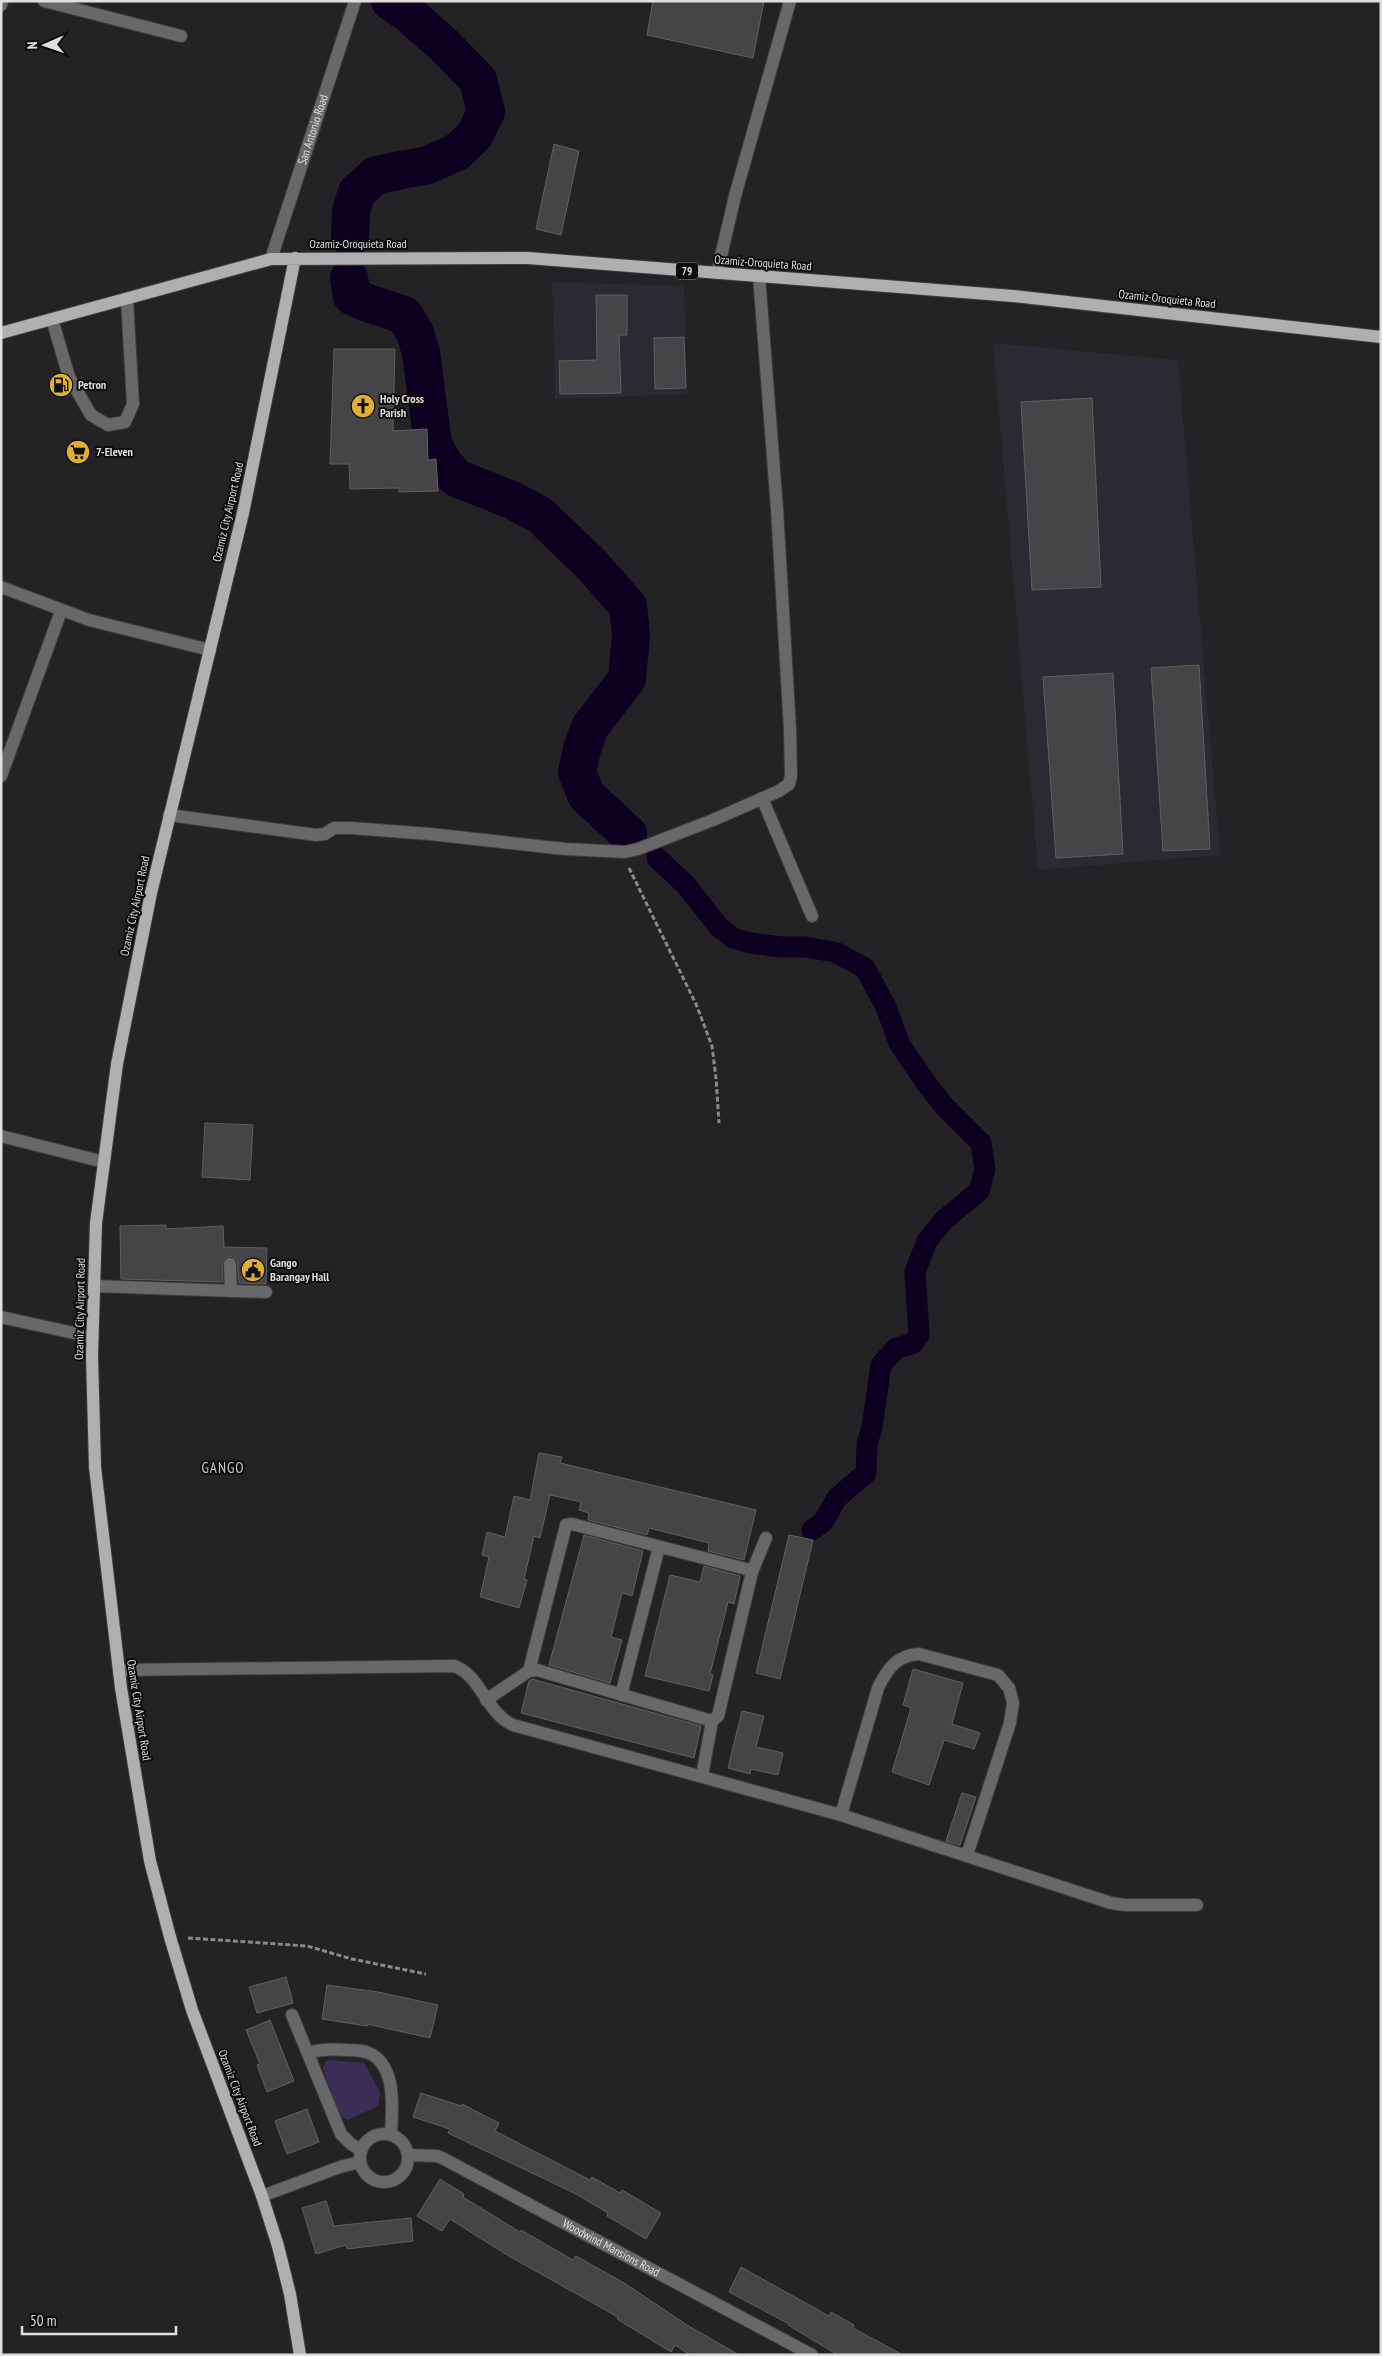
<svg xmlns="http://www.w3.org/2000/svg" width="1382" height="2356" font-family="'PT Sans Narrow',sans-serif">
  <style>
    .built { fill: #2b2931 }
    .green { fill: #3b2f58 }
    .lines { fill: none; stroke-linecap: round; stroke-linejoin: round }
    .canal { stroke: #0d0122; stroke-width: 21 }
    .river { stroke: #0d0122; stroke-width: 38 }
    .building { fill: #454447; stroke: #606063 }
    .minor-casing { stroke: #3d3c3f; stroke-width: 14 }
    .major-casing { stroke: #3d3c3f; stroke-width: 14 }
    .path { stroke: #89898b; stroke-width: 3; stroke-dasharray: 5 2.5; stroke-linecap: butt }
    .minor { stroke: #686869; stroke-width: 12 }
    .major { stroke: #afaeb1; stroke-width: 12 }
    .labels { text-anchor: middle; stroke-width: 4; stroke-linejoin: round; paint-order: stroke }
    .shield { fill: #0c0c0d; stroke: #a0a0a1; stroke-width: 1 }
    .shield-label { font-size: 11px; font-weight: bold; fill: #dfdfe0 }
    .street-label { font-size: 12px; fill: #dfdfe0; stroke: #0c0c0d }
    .poi-label { font-size: 12px; font-weight: bold; fill: #dfdfe0; stroke: #0c0c0d; text-anchor: start }
    .quarter-label { font-size: 15px; letter-spacing: 1px; fill: #c9c8cb; stroke: #0c0c0d }
  </style>
  <rect width="100%" height="100%" fill="#232225"/>
  <path class="built" d="M552,282L684,286L687,394L555,399Z
    M993,343L1178,360L1220,855L1038,870Z"/>
  <path class="green" d="M330,2060L364,2063L380,2092L378,2106L348,2120L338,2115L323,2068L326,2061Z"/>
  <g class="lines">
    <path class="canal" d="M657,858L686,885L718,926L733,938L750,943L782,947H805L835,952L865,968L886,1007L899,1043L926,1083L945,1107L981,1143L985,1169L979,1191L944,1220L927,1241L915,1272L919,1335L912,1344L896,1348L881,1365L872,1427L867,1444L866,1473L837,1498L823,1522L812,1530"/>
    <path class="river" d="M350,238L351,211L357,192L376,175L428,165L457,152L474,136L486,112L478,80L446,47L410,15L390,1
      M349,278L352,296L365,302L404,315L415,333L421,353L433,444L442,461L456,478L512,500L540,515L591,564L628,606L631,635L627,679L590,727L582,749L577,772L586,795L628,834"/>
  </g>
  <path class="building" d="M653,1H764L753,58L647,35Z
    M554,144L579,151L561,235L536,229Z
    M596,295H627V335H619L621,393L560,394L559,361L597,360Z
    M684,337L686,388L655,389L654,338Z
    M334,349H395L393,431L427,429L428,460L436,459L438,491L399,492V488L350,489L349,464H330Z
    M1092,398L1101,587L1032,590L1021,402Z
    M1199,665L1210,849L1163,851L1151,668Z
    M1113,673L1123,854L1056,858L1043,677Z
    M205,1123L253,1125L250,1180L202,1177Z
    M166,1225V1229L223,1226L224,1247L267,1248L266,1284L239,1283L237,1260L230,1256L223,1261V1282L121,1279L120,1226Z
    M539,1453L562,1457L560,1463L756,1510L744,1560L708,1551L709,1543L649,1528L647,1535L588,1520L589,1513L579,1510L581,1502L550,1495L540,1538L534,1536L524,1579L527,1580L519,1608L480,1597L489,1557L482,1555L487,1532L505,1537L514,1496L530,1500Z
    M584,1535L643,1551L632,1596L622,1593L611,1637L622,1640L610,1683L549,1665Z
    M789,1535L813,1540L780,1679L756,1673Z
    M704,1566L740,1576L734,1604L728,1602L710,1674L713,1675L709,1691L645,1676L670,1575L700,1582Z
    M913,1669L963,1683L952,1724L980,1733L974,1749L944,1740L929,1785L892,1772L911,1708L903,1705Z
    M532,1679L701,1726L694,1758L521,1713L529,1681Z
    M742,1711L764,1716L756,1747L783,1753L778,1775L751,1769L750,1774L728,1768Z
    M962,1793L976,1797L960,1845L946,1841Z
    M286,1977L293,2003L257,2013L249,1987Z
    M327,1985L378,1992L438,2005L430,2038L367,2024V2026L322,2019Z
    M270,2020L294,2081L267,2092L257,2065L260,2064L246,2030Z
    M421,2093L461,2106L462,2104L499,2123L495,2131L590,2180L592,2177L620,2193L622,2190L661,2213L646,2239L607,2216L608,2213L576,2194L448,2133L450,2129L413,2117Z
    M307,2109L319,2142L287,2154L275,2121Z
    M440,2179L464,2194L463,2197L520,2232L521,2230L573,2260L576,2256L626,2284L687,2325L739,2355H690L675,2345L671,2352L617,2319L618,2317L507,2255L450,2219L442,2231L417,2216Z
    M326,2201L334,2226L411,2218L413,2241L347,2249L346,2245L316,2254L302,2208Z
    M741,2267L829,2316L831,2312L854,2325L853,2328L903,2355H838L788,2325L789,2324L729,2292Z"/>
  <g class="lines">
    <g class="minor-casing">
      <g id="minor">
        <path d="M44,1L181,36"/>
        <path d="M1,5L2,1"/>
        <path id="s1" d="M271,259L355,1"/>
        <path d="M717,273L735,196L790,1"/>
        <path d="M52,319L69,377L91,415L108,425L125,422L133,404L127,299"/>
        <path d="M1,587L89,620L210,650"/>
        <path d="M1,776L61,611"/>
        <path d="M762,798L812,916"/>
        <path d="M169,815L316,835L325,834L334,828H351L430,834L565,849L625,852L638,849L713,820L779,791L789,784L791,776L790,730L777,509L759,276"/>
        <path d="M1,1136L104,1162"/>
        <path d="M230,1264L231,1291"/>
        <path d="M94,1286L266,1292"/>
        <path d="M1,1317L92,1337"/>
        <path d="M752,1572L766,1538"/>
        <path d="M119,1670L454,1666C481,1675 486,1713 513,1725L841,1815L1111,1903L1125,1905H1197"/>
        <path d="M621,1695L659,1547"/>
        <path d="M486,1700L529,1671L537,1670L712,1721L718,1716L752,1572L750,1570L572,1524L566,1525L529,1671"/>
        <path d="M702,1776L712,1721"/>
        <path d="M841,1815L878,1688C887,1669 897,1655 919,1654L998,1675L1009,1688L1013,1703L1010,1723L967,1855"/>
        <path d="M292,2015L341,2134L351,2144L361,2150"/>
        <path d="M308,2053C321,2049 332,2049 346,2050C355,2050 365,2050 373,2055C397,2071 392,2110 391,2135"/>
        <circle cx="384" cy="2158" r="24"/>
        <path id="s2" d="M408,2155L437,2156L444,2159L812,2355"/>
        <path d="M262,2196L340,2167L360,2162"/>
      </g>
    </g>
    <g class="major-casing">
      <path id="major" d="M295,258L243,513L151,893L117,1064L96,1223L92,1356L95,1467L121,1688L150,1861L170,1937L192,2010L262,2196L278,2246L290,2294L300,2355
        M1,333L271,259L528,258L1013,296L1381,337"/>
    </g>
    <path class="path" d="M629,868L696,1004L712,1046L716,1078L719,1123
      M188,1938L307,1946L352,1959L426,1974"/>
    <use href="#minor" class="minor"/>
    <use href="#major" class="major"/>
  </g>
  <defs>
    <g id="fuel-disc" transform="scale(1.25)"><circle r="9.5" fill="#e0b034" stroke="#0c0c0d"/><path d="M-5.5-6h7V0h2V4h1.3V-2.5L3-4.5l.8-.8L6-3V5H2.5V1h-1V6h-7ZM-4.2-4.7v3.2H.2V-4.7Z" fill="#111"/></g>
    <g id="church-disc" transform="scale(1.25)"><circle r="9.5" fill="#e0b034" stroke="#0c0c0d"/><path d="M-1.2-6h2.4v3.5h3.3v2.4h-3.3V6h-2.4V-.1h-3.3v-2.4h3.3Z" fill="#111"/></g>
    <g id="supermarket-disc" transform="scale(1.25)"><circle r="9.5" fill="#e0b034" stroke="#0c0c0d"/><path d="M-6-5.5h2.5l.6 2H6L4.5 2H-2.5L-4.4-4H-6ZM-1.5 3.2a1.3 1.3 0 1 0 .1 0ZM3 3.2a1.3 1.3 0 1 0 .1 0Z" fill="#111"/></g>
    <g id="civic-disc" transform="scale(1.25)"><circle r="9.5" fill="#e0b034" stroke="#0c0c0d"/><path d="M-.6-6.5H3V-4.5H.6V-3L4-1V1h2V6H-6V1h2V-1L-.6-3ZM-1.2 2.5V6h2.4V2.5Z" fill="#111"/></g>
  </defs>
  <g fill-rule="evenodd">
    <use href="#fuel-disc" x="61" y="385"/>
    <use href="#church-disc" x="363" y="406"/>
    <use href="#supermarket-disc" x="78" y="452"/>
    <use href="#civic-disc" x="253" y="1270"/>
  </g>
  <g class="labels">
    <rect class="shield" x="676" y="262.5" width="22" height="17" rx="4"/>
    <g class="shield-label">
      <text x="687" y="275">79</text>
    </g>
    <g class="street-label">
      <text dy="4" stroke="none"><textPath href="#s1" startOffset="136">San Antonio Road</textPath></text>
      <text x="358" y="248">Ozamiz-Oroquieta Road</text>
      <text transform="translate(763 263) rotate(4)" y="4">Ozamiz-Oroquieta Road</text>
      <text transform="translate(1167 299) rotate(6)" y="4">Ozamiz-Oroquieta Road</text>
      <text transform="translate(228 512) rotate(-77)" y="4">Ozamiz City Airport Road</text>
      <text transform="translate(135 906) rotate(-78)" y="4">Ozamiz City Airport Road</text>
      <text transform="translate(80 1309) rotate(-89)" y="4">Ozamiz City Airport Road</text>
      <text transform="translate(139 1710) rotate(81)" y="4">Ozamiz City Airport Road</text>
      <text transform="translate(240 2098) rotate(69)" y="4">Ozamiz City Airport Road</text>
      <text dy="4" stroke="none"><textPath href="#s2" startOffset="226">Woodwind Mansions Road</textPath></text>
    </g>
    <g class="poi-label">
      <text x="78" y="389">Petron</text>
      <text x="380" y="403">Holy Cross<tspan x="380" dy="14">Parish</tspan></text>
      <text x="96" y="456">7-Eleven</text>
      <text x="270" y="1267">Gango<tspan x="270" dy="14">Barangay Hall</tspan></text>
    </g>
    <g class="quarter-label">
      <text x="223" y="1473">GANGO</text>
    </g>
  </g>
  <rect width="1382" height="2356" fill="none" stroke="#dfdfe0" stroke-width="5"/>
  <g transform="translate(45 45) rotate(268)" stroke="#0c0c0d" stroke-width="4" paint-order="stroke">
  <path d="M0-4L9 19L0 12L-9 19Z" fill="#dfdfe0"/>
  <text y="-8" font-size="14" font-weight="bold" text-anchor="middle" fill="#dfdfe0">N</text>
  </g>
  <path d="M22 2326v8h154v-8" fill="none" stroke="#dfdfe0" stroke-width="2.5"/>
  <text x="30" y="2326" font-size="15" fill="#dfdfe0" stroke="#0c0c0d" stroke-width="4" paint-order="stroke">50 m</text>
</svg>
